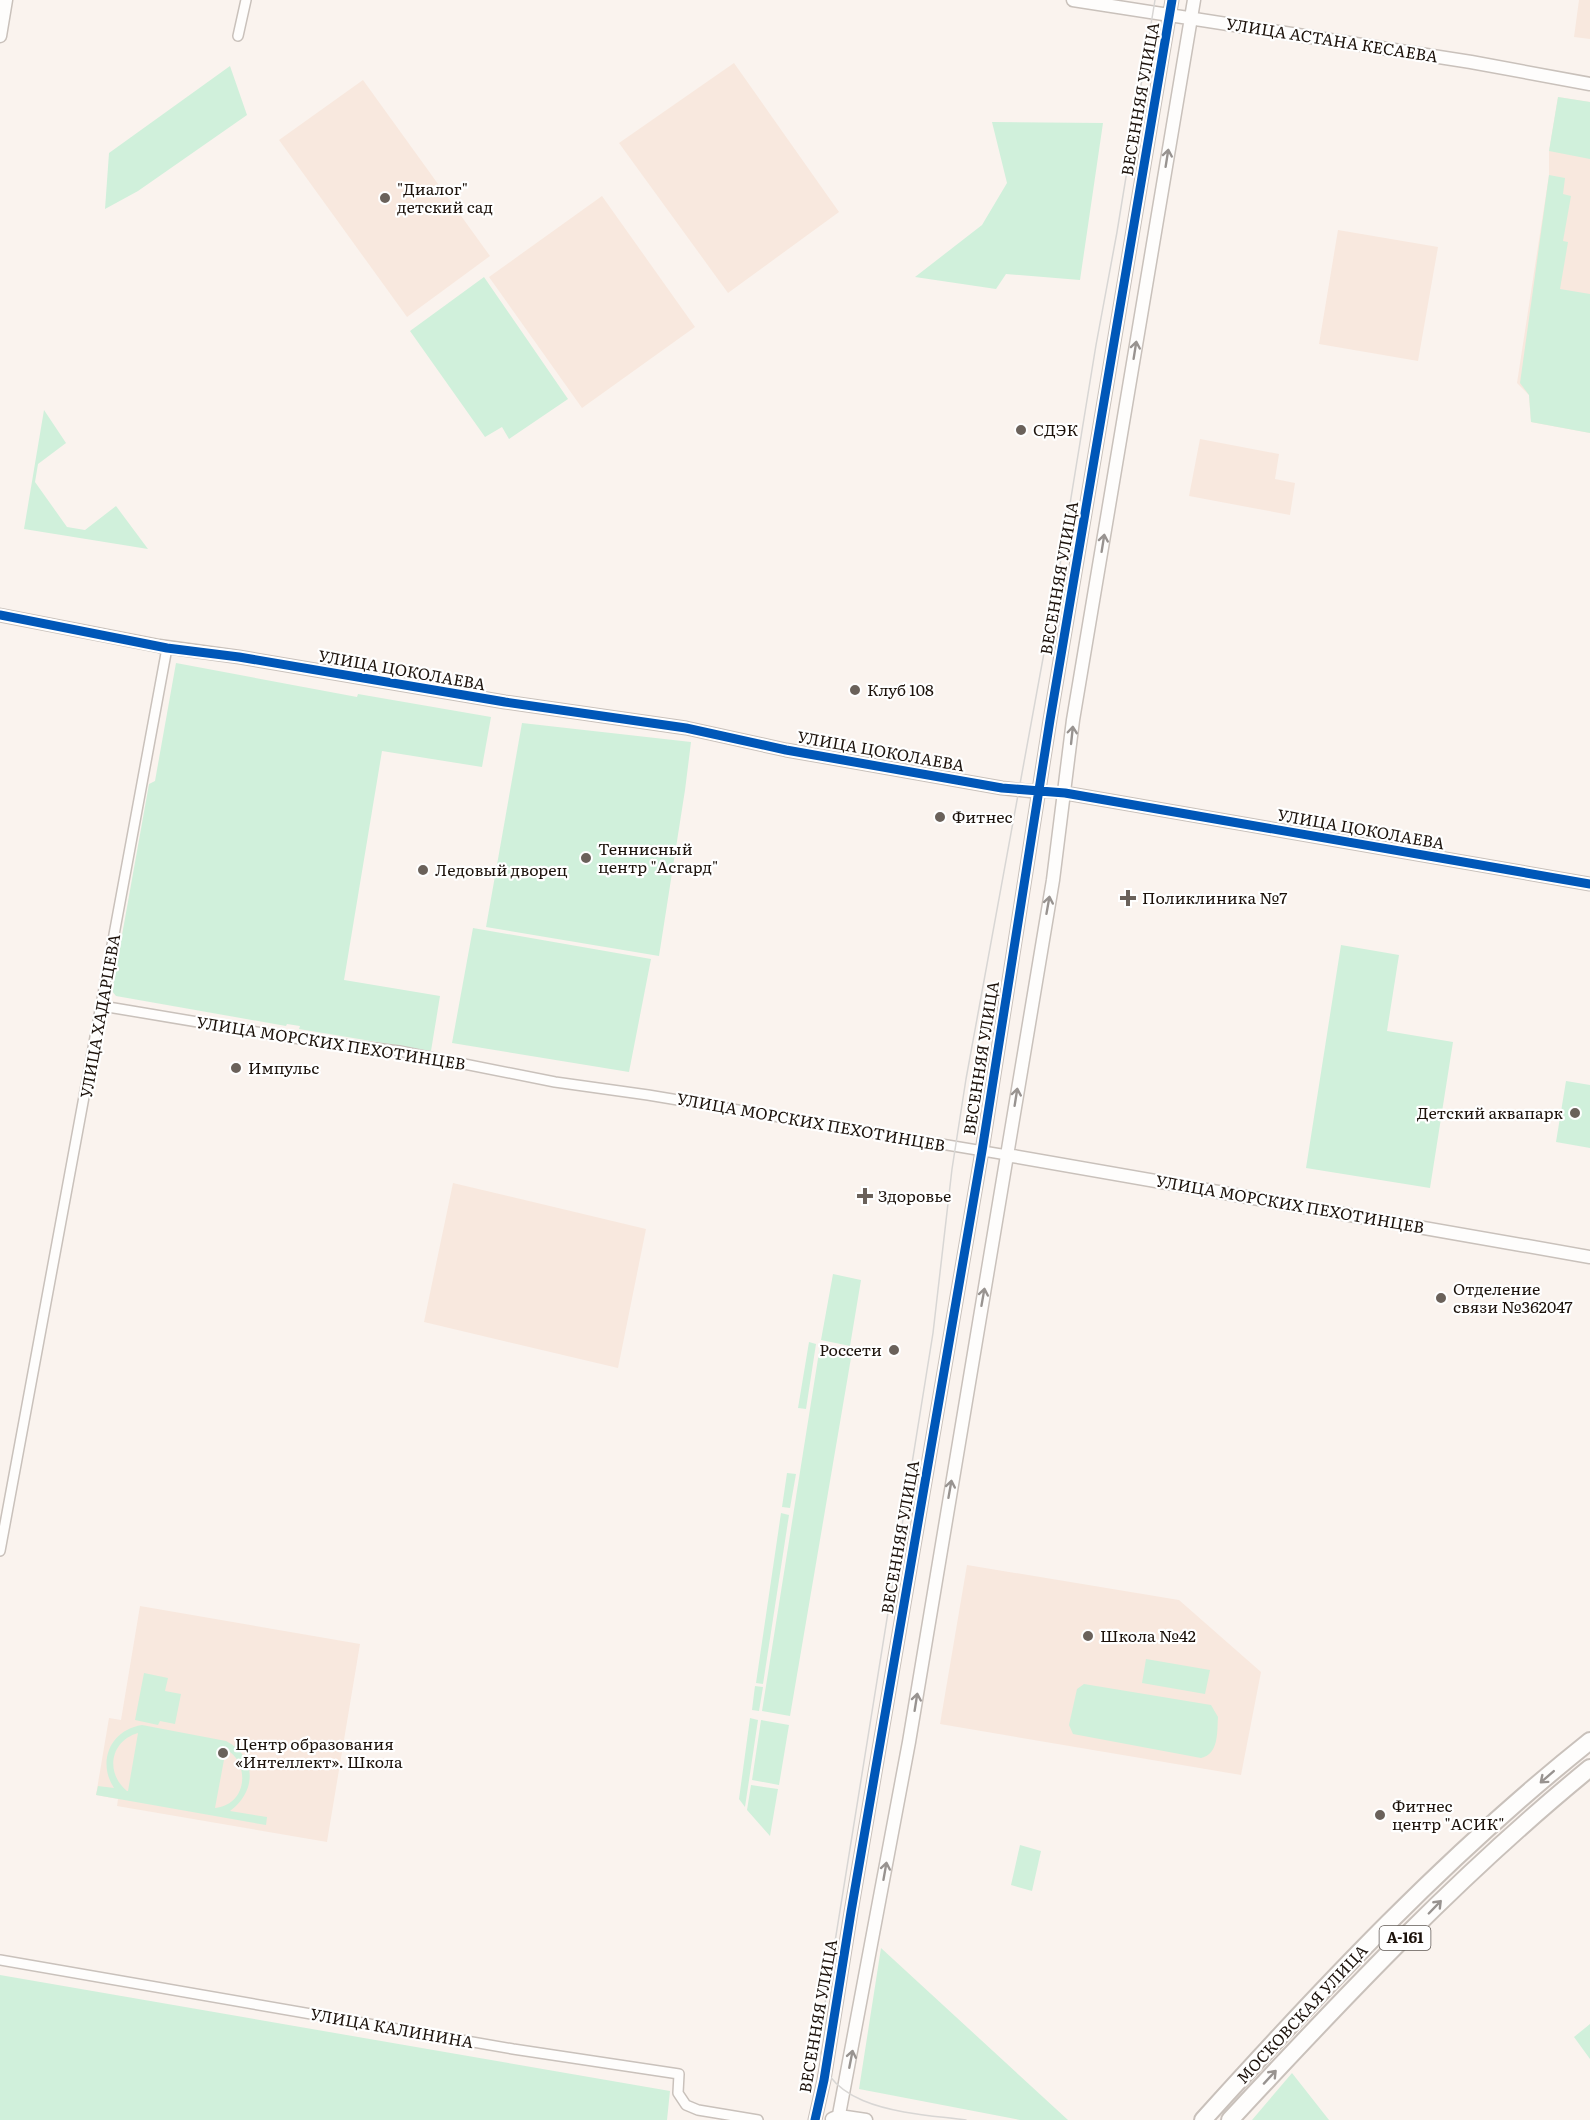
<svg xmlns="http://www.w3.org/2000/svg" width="1590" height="2120" font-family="Literata,serif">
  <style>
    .built { fill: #f8e8de }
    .green { fill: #d0f0db; fill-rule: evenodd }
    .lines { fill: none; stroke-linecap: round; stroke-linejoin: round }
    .street-casing { stroke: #c9c1bb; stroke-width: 12 }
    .secondary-casing { stroke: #c9c1bb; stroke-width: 15 }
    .highway-casing { stroke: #c9c1bb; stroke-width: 20 }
    .street { stroke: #fefdfc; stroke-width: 9 }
    .secondary { stroke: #fefdfc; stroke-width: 12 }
    .highway { stroke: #fefdfc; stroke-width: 16 }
    .tram { stroke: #d8d6d4; stroke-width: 1.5 }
    .cycleway-casing { stroke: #fff; stroke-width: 13 }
    .cycleway { stroke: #0057b8; stroke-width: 9 }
    .oneway { stroke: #989390 }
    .poi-dot { fill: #6a615a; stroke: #fff; stroke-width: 2 }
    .labels { text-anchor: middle; stroke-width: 4.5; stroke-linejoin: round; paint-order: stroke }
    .shield { fill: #fff; stroke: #605954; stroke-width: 1.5 }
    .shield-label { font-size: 15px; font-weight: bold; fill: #1c120b }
    .street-label { font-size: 16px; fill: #1c120b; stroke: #fff }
    .poi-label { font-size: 16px; fill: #1c120b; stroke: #fff; text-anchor: start }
  </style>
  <rect width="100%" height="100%" fill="#faf3ee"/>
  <path class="built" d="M1579,0H1590V39L1574,37Z
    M734,63L839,212L728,293L619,143Z
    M363,80L490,256L407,317L279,140Z
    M1558,97L1590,102V433L1531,422L1529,395L1517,383L1549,175V151Z
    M602,196L695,327L582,408L489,277Z
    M1338,230L1438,247L1418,361L1319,344Z
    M1200,439L1279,454L1275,479L1295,483L1290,515L1189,496Z
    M453,1183L646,1229L618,1368L424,1322Z
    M967,1565L1179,1600L1261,1672L1241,1775L940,1724Z
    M140,1606L360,1644L327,1842L117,1806L118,1799L96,1795L109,1718L121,1720Z"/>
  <path class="green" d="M230,66L247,115L138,191L105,209L109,153Z
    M1558,97L1590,102V159L1549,151Z
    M992,122L1103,123L1080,280L1006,274L996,289L915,277L982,225L1007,183Z
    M1549,175L1565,178L1563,194L1571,196L1563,241L1568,242L1560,289L1590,294V433L1531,422L1529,395L1520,383Z
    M484,277L568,399L509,439L502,427L485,437L410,331Z
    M44,410L66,443L38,464L35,482L67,527L85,530L116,506L148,549L24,529Z
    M176,663L357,697L358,694L491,717L482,767L382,751L344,980L440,996L431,1051L299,1029L300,1026L287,1024L286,1026L116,996L112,991L149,784L155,781Z
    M522,723L691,742L685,790L659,956L486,927Z
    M473,928L651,959L629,1072L452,1043Z
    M1341,945L1399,955L1387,1031L1453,1042L1430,1188L1306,1168Z
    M1566,1081L1590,1085V1148L1556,1142Z
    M833,1274L861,1280L850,1346L821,1340Z
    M809,1342L816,1344L806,1409L798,1408Z
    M820,1346L852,1352L790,1716L762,1711Z
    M787,1473L796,1474L790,1508L782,1507Z
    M781,1513L789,1515L763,1684L756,1683Z
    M1146,1659L1210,1670L1205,1694L1142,1683Z
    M144,1673L168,1678L165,1691L181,1694L175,1724L160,1721L158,1725L135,1720Z
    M1084,1684L1211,1705L1218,1717C1217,1732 1219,1754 1201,1758L1073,1734L1069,1725L1077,1689Z
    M755,1686L763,1687L759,1711L752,1710Z
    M750,1718L758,1720L745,1807L739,1799Z
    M761,1720L789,1725L779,1785L752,1780Z
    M142,1725L226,1741C257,1757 257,1791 230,1811L267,1817L266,1825L96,1795L98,1786L114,1788C97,1762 110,1730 142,1725ZM138,1733L128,1791H127C105,1773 110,1741 138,1733ZM226,1749C251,1764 247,1805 215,1808Z
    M751,1785L778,1789L770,1836L747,1810Z
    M1020,1845L1041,1851L1032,1891L1011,1885Z
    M881,1948L1068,2120H1020L859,2089Z
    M0,1975L670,2091L667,2120H0Z
    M1590,2024V2059L1574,2037Z
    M1292,2073L1329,2120H1252Z"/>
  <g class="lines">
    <g class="street-casing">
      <path id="street" d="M238,36L246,0
        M1039,792L1065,793
        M102,1006L293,1038L399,1051L555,1082L648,1095L1007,1155
        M0,1551L167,648
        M0,1960L513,2049L679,2074L678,2093L686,2105L698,2110L758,2120"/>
    </g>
    <g class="secondary-casing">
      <path id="secondary" d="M1073,0L1471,62L1590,84
        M0,36L6,0
        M0,615L159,646L239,657L505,702L686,728L786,750L1002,788L1039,792
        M1065,793L1590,884
        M1007,1155L1590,1257
        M832,2119L839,2116L866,2120
        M815,2120L824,2080L851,1912L982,1151L1050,720L1172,0
        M838,2120L909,1742L1053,880L1073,720L1194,0"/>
    </g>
    <g class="highway-casing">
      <path id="highway" d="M1203,2120C1324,1986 1448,1854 1590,1741
        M1230,2120C1344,1997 1460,1874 1590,1768"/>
    </g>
    <use href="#street" class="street"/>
    <use href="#secondary" class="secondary"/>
    <use href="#highway" class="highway"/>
    <path class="tram" d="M966,2120C916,2113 819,2112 819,2041L933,1333L952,1169L966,1079L1059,571L1096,345L1117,232L1155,0"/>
    <g class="cycleway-casing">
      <path id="cycleway" d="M0,615L167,648L239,657L505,702L686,728L786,750L1002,788L1065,793L1590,884
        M815,2120L824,2080L851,1912L982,1151L1050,720L1172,0"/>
    </g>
    <use href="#cycleway" class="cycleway"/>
  </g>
  <defs><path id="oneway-shaft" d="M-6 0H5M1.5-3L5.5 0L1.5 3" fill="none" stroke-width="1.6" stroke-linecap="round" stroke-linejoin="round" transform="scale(1.5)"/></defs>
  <g class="oneway">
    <use href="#oneway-shaft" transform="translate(1167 158) rotate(-81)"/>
    <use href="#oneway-shaft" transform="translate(1135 350) rotate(-81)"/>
    <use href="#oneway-shaft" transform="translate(1103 543) rotate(-81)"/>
    <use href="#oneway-shaft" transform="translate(1072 735) rotate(-84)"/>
    <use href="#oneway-shaft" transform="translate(1048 905) rotate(-80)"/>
    <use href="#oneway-shaft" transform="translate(1016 1097) rotate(-81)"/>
    <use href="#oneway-shaft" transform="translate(983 1297) rotate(-80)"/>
    <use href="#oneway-shaft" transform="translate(950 1489) rotate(-80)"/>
    <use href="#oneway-shaft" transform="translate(916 1702) rotate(-81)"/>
    <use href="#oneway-shaft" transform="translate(1547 1777) rotate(139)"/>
    <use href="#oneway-shaft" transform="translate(885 1871) rotate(-80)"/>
    <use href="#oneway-shaft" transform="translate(1435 1907) rotate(-46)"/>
    <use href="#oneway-shaft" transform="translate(851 2059) rotate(-79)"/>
    <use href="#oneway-shaft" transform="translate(1270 2077) rotate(-47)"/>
  </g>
  <g class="poi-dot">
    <circle cx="385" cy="198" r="6"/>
    <circle cx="1021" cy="430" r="6"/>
    <circle cx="855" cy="690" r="6"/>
    <circle cx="940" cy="817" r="6"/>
    <circle cx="586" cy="858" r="6"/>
    <circle cx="423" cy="870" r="6"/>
    <path d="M1125 889h6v6h6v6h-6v6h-6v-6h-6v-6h6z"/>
    <circle cx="236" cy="1068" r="6"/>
    <circle cx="1575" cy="1113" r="6"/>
    <path d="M862 1187h6v6h6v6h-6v6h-6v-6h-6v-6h6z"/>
    <circle cx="1441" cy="1298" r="6"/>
    <circle cx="894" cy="1350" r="6"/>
    <circle cx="1088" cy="1636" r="6"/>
    <circle cx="223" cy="1753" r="6"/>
    <circle cx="1380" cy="1815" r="6"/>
  </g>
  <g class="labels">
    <rect class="shield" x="1379.5" y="1926" width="51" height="24" rx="4.5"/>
    <g class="shield-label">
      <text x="1405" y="1943">А-161</text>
    </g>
    <g class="street-label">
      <text transform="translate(1332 40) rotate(9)" y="6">УЛИЦА АСТАНА КЕСАЕВА</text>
      <text transform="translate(1140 99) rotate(-80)" y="6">ВЕСЕННЯЯ УЛИЦА</text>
      <text transform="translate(1059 578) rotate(-80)" y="6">ВЕСЕННЯЯ УЛИЦА</text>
      <text transform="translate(402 670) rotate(10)" y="6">УЛИЦА ЦОКОЛАЕВА</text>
      <text transform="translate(881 751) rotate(10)" y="6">УЛИЦА ЦОКОЛАЕВА</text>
      <text transform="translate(1361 829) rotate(10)" y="6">УЛИЦА ЦОКОЛАЕВА</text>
      <text transform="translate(100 1016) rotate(-80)" y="6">УЛИЦА ХАДАРЦЕВА</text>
      <text transform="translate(331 1043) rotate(9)" y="6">УЛИЦА МОРСКИХ ПЕХОТИНЦЕВ</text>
      <text transform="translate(981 1058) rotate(-81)" y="6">ВЕСЕННЯЯ УЛИЦА</text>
      <text transform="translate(811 1122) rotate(10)" y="6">УЛИЦА МОРСКИХ ПЕХОТИНЦЕВ</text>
      <text transform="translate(1290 1204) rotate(10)" y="6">УЛИЦА МОРСКИХ ПЕХОТИНЦЕВ</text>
      <text transform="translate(900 1537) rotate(-80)" y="6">ВЕСЕННЯЯ УЛИЦА</text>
      <text transform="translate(1302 2014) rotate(-47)" y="6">МОСКОВСКАЯ УЛИЦА</text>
      <text transform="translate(818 2016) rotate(-80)" y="6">ВЕСЕННЯЯ УЛИЦА</text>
      <text transform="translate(392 2028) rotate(10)" y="6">УЛИЦА КАЛИНИНА</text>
    </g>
    <g class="poi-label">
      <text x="397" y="195">"Диалог"<tspan x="397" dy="18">детский сад</tspan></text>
      <text x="1033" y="436">СДЭК</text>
      <text x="867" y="696">Клуб 108</text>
      <text x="952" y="823">Фитнес</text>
      <text x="598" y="855">Теннисный<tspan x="598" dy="18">центр "Асгард"</tspan></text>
      <text x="435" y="876">Ледовый дворец</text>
      <text x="1142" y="904">Поликлиника №7</text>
      <text x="248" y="1074">Импульс</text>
      <text x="1563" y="1119" text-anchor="end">Детский аквапарк</text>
      <text x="878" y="1202">Здоровье</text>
      <text x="1453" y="1295">Отделение<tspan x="1453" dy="18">связи №362047</tspan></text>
      <text x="882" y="1356" text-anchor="end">Россети</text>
      <text x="1100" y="1642">Школа №42</text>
      <text x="235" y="1750">Центр образования<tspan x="235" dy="18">«Интеллект». Школа</tspan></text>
      <text x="1392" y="1812">Фитнес<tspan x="1392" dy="18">центр "АСИК"</tspan></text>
    </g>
  </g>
</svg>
